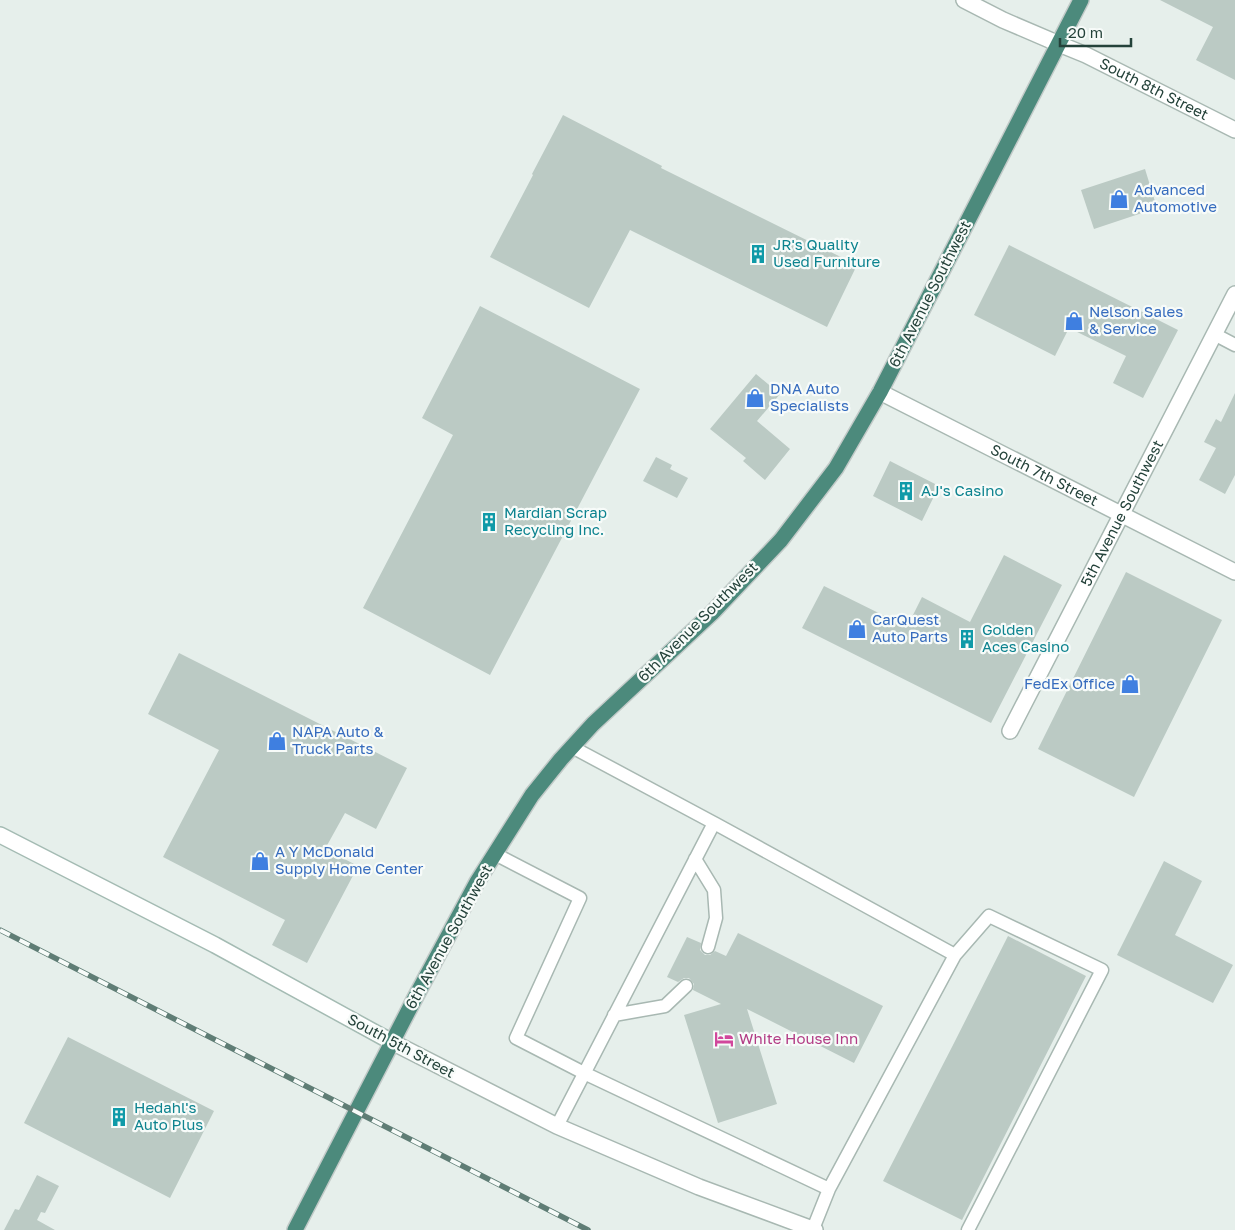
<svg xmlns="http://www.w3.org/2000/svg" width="1235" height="1230" font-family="'Golos Text',sans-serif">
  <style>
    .building { fill: #bbcac4 }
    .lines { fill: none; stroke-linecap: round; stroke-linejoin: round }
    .service-casing { stroke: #a8b8b2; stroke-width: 15 }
    .minor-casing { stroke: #a8b8b2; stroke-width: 18 }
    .tertiary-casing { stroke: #a8b8b2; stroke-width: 18 }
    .secondary-casing { stroke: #a4bbb3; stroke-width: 18 }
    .trunk-casing { stroke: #c2cac8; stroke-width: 18 }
    .service { stroke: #fff; stroke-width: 12 }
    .minor { stroke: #fff; stroke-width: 15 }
    .tertiary { stroke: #fff; stroke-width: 15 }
    .secondary { stroke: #fff; stroke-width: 15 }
    .trunk { stroke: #4c8a7c; stroke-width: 15 }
    .rail-casing { stroke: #5f7d75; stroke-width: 5.5 }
    .rail { stroke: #f7fbf9; stroke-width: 4; stroke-dasharray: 11; stroke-linecap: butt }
    .labels { text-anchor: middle; stroke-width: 4.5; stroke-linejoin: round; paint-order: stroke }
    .street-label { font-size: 15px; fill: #24423a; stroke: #f7fbf9 }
    .shop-label { font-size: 15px; fill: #366cbe; stroke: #f7fbf9; text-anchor: start }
    .culture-label { font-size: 15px; fill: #0d838f; stroke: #f7fbf9; text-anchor: start }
    .hotel-label { font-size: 15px; fill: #b23c85; stroke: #f7fbf9; text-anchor: start }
  </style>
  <rect width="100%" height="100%" fill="#e6efeb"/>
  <path class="building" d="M1160,0H1235V80L1196,60L1213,27Z
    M563,115L662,166L661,168L857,265L827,327L630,230L589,308L490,257L533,175L532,174Z
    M1145,169L1157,208L1094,229L1081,190Z
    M1009,245L1178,330L1143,398L1113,383L1126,356L1069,328L1055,356L974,315Z
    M480,306L640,389L490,675L363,608L453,435L422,418Z
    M756,374L780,394L757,421L790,449L765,480L743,461L746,458L710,429Z
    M1235,393V475L1225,494L1199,480L1216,448L1204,442L1216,419L1221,422Z
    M656,457L672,465L670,469L688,478L677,498L643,481Z
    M890,461L939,486L922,521L873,496Z
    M1004,555L1062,585L991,723L802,628L824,586L907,627L922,597L970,622Z
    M1126,572L1222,620L1134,797L1038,749Z
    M179,653L407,768L376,829L345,813L325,849L358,866L307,963L272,945L285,920L163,857L219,750L148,714Z
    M1164,861L1202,881L1175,935L1233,965L1213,1003L1117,955Z
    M738,933L883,1006L854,1063L747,1009L777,1104L718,1123L684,1015L721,1004L693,990L694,984L689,978H684L678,982L667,977L687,937L701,943L700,950L705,955H710L715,951L726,956Z
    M1008,936L1086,976L962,1220L883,1181L953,1045Z
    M68,1037L214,1111L170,1198L24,1123Z
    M37,1175L59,1186L45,1213L41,1212L37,1220L55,1230H4L15,1209L19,1210Z"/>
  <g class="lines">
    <g class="service-casing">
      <path id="service" d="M1214,334L1235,345
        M714,823L955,955L829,1189L813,1229
        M495,854L580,898L516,1038L584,1073L829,1189
        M695,859L714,890L716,918L708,947
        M955,955L989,916L1102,970L968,1230
        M614,1015L665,1006L686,986
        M557,1126L714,823L572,747"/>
    </g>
    <g class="minor-casing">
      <g id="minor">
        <path id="s1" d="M1059,44L1086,55L1235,130"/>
        <path id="s2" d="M880,392L1235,572"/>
        <path id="s3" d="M1010,731L1235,294"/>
      </g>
    </g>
    <g class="tertiary-casing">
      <path id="tertiary" d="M964,0L1003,20L1059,44
        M392,1042L557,1126L699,1187L815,1230"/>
    </g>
    <g class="secondary-casing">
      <path id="secondary" d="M0,835L215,945L392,1042"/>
    </g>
    <g class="trunk-casing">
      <path id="trunk" d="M295,1230L416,996L477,882L532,795L561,759L593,724L712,613L781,540L836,468L880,392L1081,0"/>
    </g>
    <use href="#service" class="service"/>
    <use href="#minor" class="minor"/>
    <use href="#tertiary" class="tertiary"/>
    <use href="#secondary" class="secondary"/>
    <use href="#trunk" class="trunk"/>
    <g class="rail-casing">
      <path id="rail" d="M0,930L588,1230"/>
    </g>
    <use href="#rail" class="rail"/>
  </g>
  <defs>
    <g id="shop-bare" transform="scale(1.5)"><path d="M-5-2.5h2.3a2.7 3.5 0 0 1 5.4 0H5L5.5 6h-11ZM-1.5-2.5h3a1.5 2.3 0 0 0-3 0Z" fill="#3f7fe0" stroke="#f7fbf9" stroke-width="2.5" paint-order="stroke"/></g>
    <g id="building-bare" transform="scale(1.5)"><path d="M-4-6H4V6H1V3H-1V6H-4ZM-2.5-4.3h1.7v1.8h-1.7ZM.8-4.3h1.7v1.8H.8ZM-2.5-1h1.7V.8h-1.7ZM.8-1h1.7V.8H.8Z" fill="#0f9aa8" stroke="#f7fbf9" stroke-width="2.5" paint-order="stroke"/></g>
    <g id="hotel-bare" transform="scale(1.5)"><path d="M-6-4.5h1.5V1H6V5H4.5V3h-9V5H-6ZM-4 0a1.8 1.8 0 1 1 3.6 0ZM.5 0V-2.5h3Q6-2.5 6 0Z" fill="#d1479c" stroke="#f7fbf9" stroke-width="2.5" paint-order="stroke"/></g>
  </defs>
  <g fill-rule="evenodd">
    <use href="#shop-bare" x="1119" y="199"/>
    <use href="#building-bare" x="758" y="254"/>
    <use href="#shop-bare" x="1074" y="321"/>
    <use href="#shop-bare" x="755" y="398"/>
    <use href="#building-bare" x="906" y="491"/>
    <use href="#building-bare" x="489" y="522"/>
    <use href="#shop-bare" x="857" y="629"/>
    <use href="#building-bare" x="967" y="639"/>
    <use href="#shop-bare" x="1130" y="684"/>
    <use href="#shop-bare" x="277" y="741"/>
    <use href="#shop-bare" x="260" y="861"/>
    <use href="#hotel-bare" x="724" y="1039"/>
    <use href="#building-bare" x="119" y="1117"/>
  </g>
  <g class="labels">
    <g class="street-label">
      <text dy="5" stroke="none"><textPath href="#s1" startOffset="105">South 8th Street</textPath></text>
      <text transform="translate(930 294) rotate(-63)" y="5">6th Avenue Southwest</text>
      <text dy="5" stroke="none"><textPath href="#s2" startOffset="184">South 7th Street</textPath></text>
      <text dy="5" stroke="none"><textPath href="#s3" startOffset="245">5th Avenue Southwest</textPath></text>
      <text transform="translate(698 622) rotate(-45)" y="5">6th Avenue Southwest</text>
      <text transform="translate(449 937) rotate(-61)" y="5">6th Avenue Southwest</text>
      <text transform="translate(401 1046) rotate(28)" y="5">South 5th Street</text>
    </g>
    <g class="shop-label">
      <text x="1134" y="195">Advanced<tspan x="1134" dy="17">Automotive</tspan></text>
      <text x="1089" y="317">Nelson Sales<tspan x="1089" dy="17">&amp; Service</tspan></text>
      <text x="770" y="394">DNA Auto<tspan x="770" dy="17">Specialists</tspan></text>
      <text x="872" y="625">CarQuest<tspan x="872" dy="17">Auto Parts</tspan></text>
      <text x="1115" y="689" text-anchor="end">FedEx Office</text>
      <text x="292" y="737">NAPA Auto &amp;<tspan x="292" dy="17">Truck Parts</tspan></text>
      <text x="275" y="857">A Y McDonald<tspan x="275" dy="17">Supply Home Center</tspan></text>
    </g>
    <g class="culture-label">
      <text x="773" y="250">JR's Quality<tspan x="773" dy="17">Used Furniture</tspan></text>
      <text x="921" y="496">AJ's Casino</text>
      <text x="504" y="518">Mardian Scrap<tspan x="504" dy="17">Recycling Inc.</tspan></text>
      <text x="982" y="635">Golden<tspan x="982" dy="17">Aces Casino</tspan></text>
      <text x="134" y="1113">Hedahl's<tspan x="134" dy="17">Auto Plus</tspan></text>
    </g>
    <g class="hotel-label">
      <text x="739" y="1044">White House Inn</text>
    </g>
  </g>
  <path d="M1060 38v8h71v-8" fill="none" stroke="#24423a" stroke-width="2.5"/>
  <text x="1068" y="38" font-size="15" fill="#24423a" stroke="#f7fbf9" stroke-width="4" paint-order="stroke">20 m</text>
</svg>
